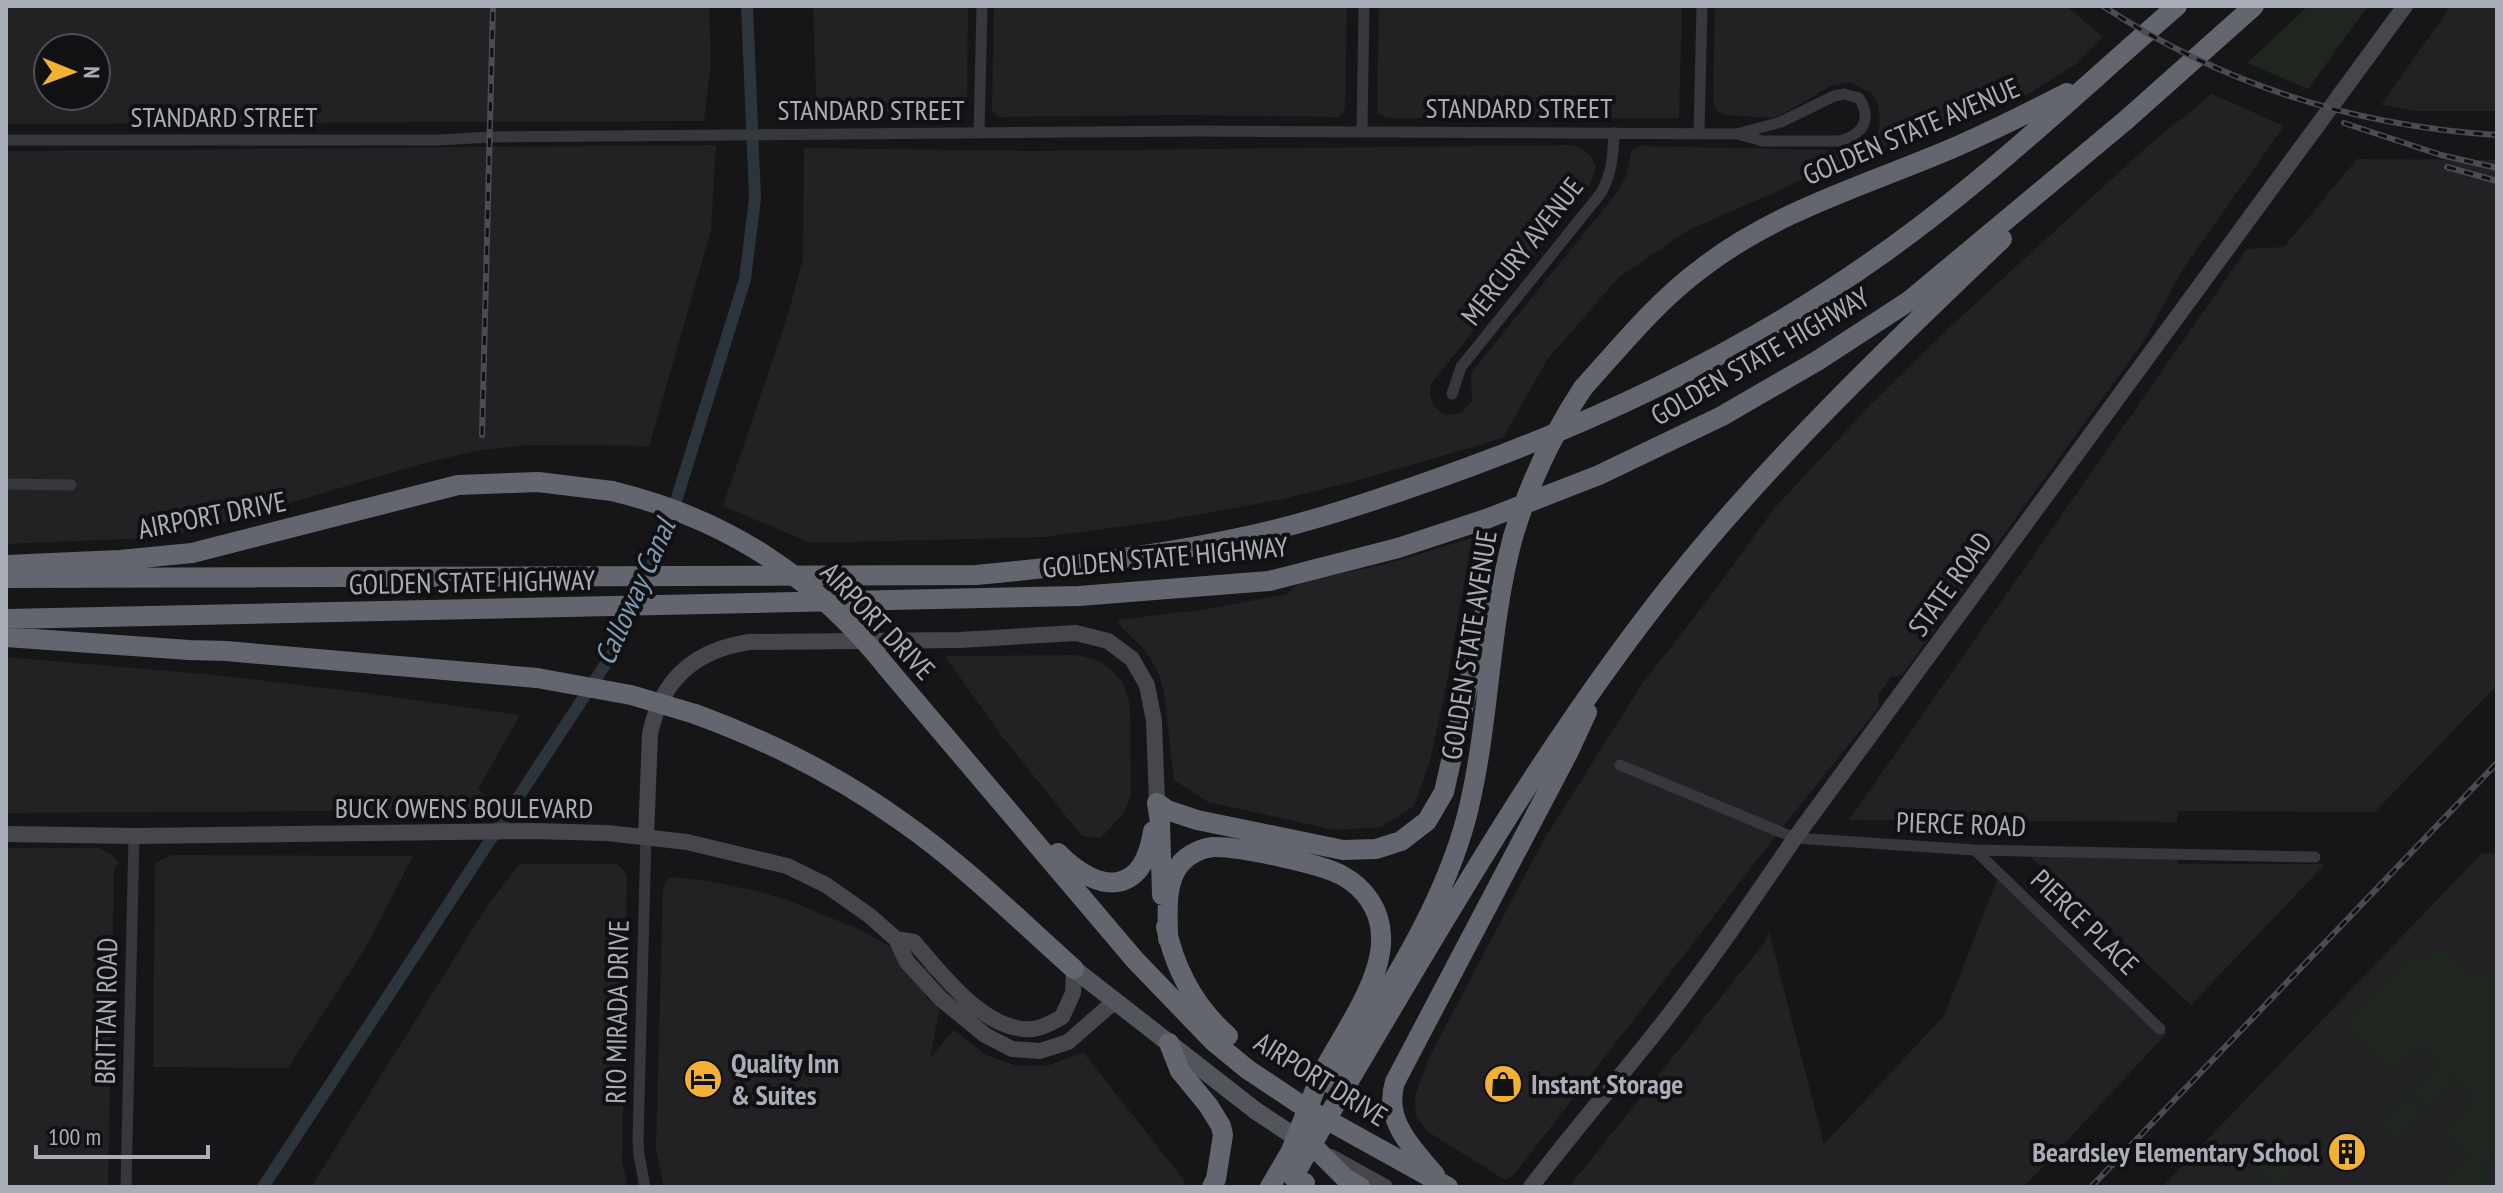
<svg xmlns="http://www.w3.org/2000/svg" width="2503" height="1193" font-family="'PT Sans Narrow',sans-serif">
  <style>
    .built { fill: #222225; fill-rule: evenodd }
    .green { fill: #1e261f }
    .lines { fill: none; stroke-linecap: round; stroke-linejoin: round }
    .canal { stroke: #2c353c; stroke-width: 12 }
    .street { stroke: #37383d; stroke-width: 11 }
    .secondary { stroke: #45474d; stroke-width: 16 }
    .primary { stroke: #53555c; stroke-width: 18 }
    .highway { stroke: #63666e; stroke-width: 20 }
    .rail-casing { stroke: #4a4c52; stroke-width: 6 }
    .rail { stroke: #111113; stroke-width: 3; stroke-dasharray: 9; stroke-linecap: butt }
    .highway-bridge { stroke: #63666e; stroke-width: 20 }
    .labels { text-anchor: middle; stroke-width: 8; stroke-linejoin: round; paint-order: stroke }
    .street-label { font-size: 28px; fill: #a8adb8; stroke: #111113 }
    .poi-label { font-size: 28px; font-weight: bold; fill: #a8adb8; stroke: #111113; text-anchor: start }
    .water-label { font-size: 30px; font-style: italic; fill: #7f9bb3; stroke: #111113 }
  </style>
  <rect width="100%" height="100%" fill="#161618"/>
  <path class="built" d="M6,6H709L711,62L704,121L6,124ZM48,48H96V96H48Z
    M813,6H968L967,97L963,106L955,111L850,112L817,120Z
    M994,6H1347L1345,107L1343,113L1338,117L1186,115L1001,117L996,115L992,110Z
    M1379,6H1682L1679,118H1386L1377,112Z
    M1715,6H2066L2103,37L2076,64L2028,94L1945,126L1868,151L1687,231L1618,278L1547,360L1503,438L1359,480L1283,499L1163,521L1044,537L810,543L723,506L786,321L803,259L804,148L1033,151L1573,145L1582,149L1591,156L1596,167L1590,185L1431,384L1430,393L1433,405L1443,414L1453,415L1461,413L1472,401L1471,373L1618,191L1626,176L1632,150L1640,146L1868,151L1878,134L1880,120L1878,104L1870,92L1850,82L1830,86L1780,116L1771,118L1725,115L1717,111L1713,102Z
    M2451,6H2497V111H2418L2381,105Z
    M2212,94L2284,126L2183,269L2144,341L1902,675L1891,677L1878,695L1879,707L1785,824L1513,1176L1505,1180L1427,1131L1416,1117L1415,1096L1429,1058L1543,841L1642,684L1713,593L1773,510L1871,404L1952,325L2150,144Z
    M716,145L711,231L649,446L529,445L476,451L425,463L197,530L151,538L6,544V151Z
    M2357,159L2497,160V685L2375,812L2178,811L2177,822L1849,820L2247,249L2284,247Z
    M1472,538L1445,692L1430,761L1414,806L1381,827L1335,830L1208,802L1174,780L1164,693L1159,674L1146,651L1123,629L1117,620L1208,609L1287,594L1299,582L1386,564Z
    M1076,655L1098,660L1113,671L1124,685L1130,706L1131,795L1124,813L1101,838L1082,836L1001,735L945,656Z
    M6,657L215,675L367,693L520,715L478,789L486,796L477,810L6,813Z
    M6,848H99L112,855L119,863L114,868L108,1187H6Z
    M2025,852L2177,853L2178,864H2325L2191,1005Z
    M2482,853L2497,854V1187H2162Z
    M171,855L413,856L367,945L288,1068L153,1067L155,863Z
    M520,864H618L627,875L622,1161L628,1187H311L489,903Z
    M670,877L709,881L757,891L793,902L865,932L931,971L926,998L940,1006L930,1058L954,1030L986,1055L1017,1066L1050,1065L1083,1052L1184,1180L1186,1187H664L656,1149L663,886Z
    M1998,877L2167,1033L2024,1187H1569L1765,942L1769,932L1824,1144L1944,1016Z"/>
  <path class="green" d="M2308,6H2368L2308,89L2247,63Z
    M2446,951L2474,975H2497V1143L2496,1150L2487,1157L2486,1187H2439L2467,1154L2446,1133L2474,1100L2438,1065L2453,1080L2426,1108L2409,1093L2437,1063L2418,1046L2393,1072L2349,1032L2354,1014L2410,956Z
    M2408,1094L2425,1110L2398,1138L2381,1122Z
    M2275,1146L2297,1167L2279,1187H2275L2254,1167C2259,1163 2265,1164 2269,1158C2272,1154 2271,1150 2275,1146Z"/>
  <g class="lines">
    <path class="canal" d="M263,1187L616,648L668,527L745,279L755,199L747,6"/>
    <path class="street" d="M1844,94L1859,98C1873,120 1862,135 1839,141H1763L1737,134L1781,122L1834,96Z
      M1362,132L1364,6
      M1699,132L1702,6
      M979,133L982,6
      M6,140H439L491,137L1197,131L1737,134
      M1452,394L1461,367L1601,193C1612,173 1613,156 1614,133
      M6,484L71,485
      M1620,765L1795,838L1975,850L2315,857
      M1975,850L2160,1029
      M126,1187L134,836
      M645,1187L639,1155L638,1139L646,837"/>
    <path class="secondary" d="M6,834L134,836L532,831L607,833L687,842L787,866L826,885L870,916L896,939L907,962L941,999L985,1035L1012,1049L1040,1051L1068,1042L1115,1001
      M646,837L650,734C661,680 695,650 749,642L959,640L1076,633L1108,641L1132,659L1147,685L1154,721L1157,803
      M896,939L914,942C942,974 985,1033 1033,1029C1043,1028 1053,1022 1062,1017L1073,993L1074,969
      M1331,1157L1385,1187
      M1531,1187C1573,1131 1619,1079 1662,1024C1709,964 1752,901 1795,838L2405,6"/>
    <path class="primary" d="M1074,969L1256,1111L1306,1144"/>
    <path class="highway" d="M1583,388C1621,346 1656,302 1702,268C1777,210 1867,185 1953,148C1992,131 2030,112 2067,93
      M6,565L120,560L192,553L458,485L538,482L612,491
      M6,578L976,575C1062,567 1149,557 1233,539C1294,527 1352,508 1410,488C1580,430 1738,357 1885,252C1989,178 2081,89 2177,6
      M6,619L1079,596L1269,581L1398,548L1486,519L1599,475L1722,416L1817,361L1909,301L2126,120L2254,6
      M6,637L189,650L226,651L537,678
      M889,670L1135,960L1213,1041L1247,1069L1304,1107L1448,1187
      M695,714C769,741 837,775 901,821C963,864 1018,919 1074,969
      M1157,803L1167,810L1197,820L1343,850L1376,849L1401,841L1427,821L1444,792L1485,612
      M1157,803L1160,822L1162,895
      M1058,853C1098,894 1143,897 1153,831
      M1166,927C1175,969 1195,1007 1228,1036
      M1168,939C1168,915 1164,882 1181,863C1189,854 1202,848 1213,847C1237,846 1323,864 1343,876C1365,888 1380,910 1381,935C1384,977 1345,1031 1325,1068
      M1169,1043L1180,1071L1208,1105L1221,1126L1223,1135L1216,1179L1212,1187
      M1331,1084C1381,999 1440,915 1466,819C1490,727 1488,629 1513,537
      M1343,1091C1451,909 1556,724 1691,560C1786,445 1894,342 2002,239
      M1316,1149L1346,1179L1360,1187
      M1435,1175C1412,1148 1383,1120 1395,1082L1568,753L1587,712
      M1270,1187L1291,1151
      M1303,1187L1305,1183"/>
    <g class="rail-casing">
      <path id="rail" d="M2103,6C2223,85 2354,126 2497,135
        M2344,123L2441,155L2497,168
        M2447,167L2497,181
        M482,435L493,6
        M2091,1187L2497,763"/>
    </g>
    <use href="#rail" class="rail"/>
    <path class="highway-bridge" d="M612,491C728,519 815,577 889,670
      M1513,537C1529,483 1552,435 1583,388
      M537,678L631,695L695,714
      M1291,1151L1320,1077
      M1293,1177L1343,1091"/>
  </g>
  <defs>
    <g id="hotel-disc" transform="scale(2)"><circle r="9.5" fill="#f2b134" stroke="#111113"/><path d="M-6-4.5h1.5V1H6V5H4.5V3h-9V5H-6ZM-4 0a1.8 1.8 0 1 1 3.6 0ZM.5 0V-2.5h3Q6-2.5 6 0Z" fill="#111"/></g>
    <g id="shop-disc" transform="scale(2)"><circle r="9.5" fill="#f2b134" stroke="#111113"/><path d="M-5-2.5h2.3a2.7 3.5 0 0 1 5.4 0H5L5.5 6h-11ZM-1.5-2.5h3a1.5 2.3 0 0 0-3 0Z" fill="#111"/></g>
    <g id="building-disc" transform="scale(2)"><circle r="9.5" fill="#f2b134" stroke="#111113"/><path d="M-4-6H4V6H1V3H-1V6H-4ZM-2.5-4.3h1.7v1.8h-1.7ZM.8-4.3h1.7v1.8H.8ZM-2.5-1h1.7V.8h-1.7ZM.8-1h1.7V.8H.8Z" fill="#111"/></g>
  </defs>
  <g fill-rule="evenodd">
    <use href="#hotel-disc" x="703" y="1079"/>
    <use href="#shop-disc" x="1503" y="1084"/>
    <use href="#building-disc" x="2347" y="1152"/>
  </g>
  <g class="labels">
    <g class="street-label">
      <text x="1519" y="118">STANDARD STREET</text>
      <text x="871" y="120">STANDARD STREET</text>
      <text x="224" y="127">STANDARD STREET</text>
      <text transform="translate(1911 131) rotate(-23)" y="10">GOLDEN STATE AVENUE</text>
      <text transform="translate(1522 251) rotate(-52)" y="10">MERCURY AVENUE</text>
      <text transform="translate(1760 356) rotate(-30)" y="10">GOLDEN STATE HIGHWAY</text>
      <text transform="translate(212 515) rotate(-11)" y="10">AIRPORT DRIVE</text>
      <text transform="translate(1165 557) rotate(-5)" y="10">GOLDEN STATE HIGHWAY</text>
      <text transform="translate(472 582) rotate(-1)" y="10">GOLDEN STATE HIGHWAY</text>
      <text transform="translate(1950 584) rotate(-54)" y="10">STATE ROAD</text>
      <text transform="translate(878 621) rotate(46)" y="10">AIRPORT DRIVE</text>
      <text transform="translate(1469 645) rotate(-81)" y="10">GOLDEN STATE AVENUE</text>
      <text x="464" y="818">BUCK OWENS BOULEVARD</text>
      <text transform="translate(1961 824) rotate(2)" y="10">PIERCE ROAD</text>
      <text transform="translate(2085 922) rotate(44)" y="10">PIERCE PLACE</text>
      <text transform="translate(106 1011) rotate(-89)" y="10">BRITTAN ROAD</text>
      <text transform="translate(617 1012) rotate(-89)" y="10">RIO MIRADA DRIVE</text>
      <text transform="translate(1321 1079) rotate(32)" y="10">AIRPORT DRIVE</text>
    </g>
    <g class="poi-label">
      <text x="731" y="1073">Quality Inn<tspan x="731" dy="32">&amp; Suites</tspan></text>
      <text x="1531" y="1094">Instant Storage</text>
      <text x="2319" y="1162" text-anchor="end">Beardsley Elementary School</text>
    </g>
    <g class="water-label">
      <text transform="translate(635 592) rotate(-66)" y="10">Calloway Canal</text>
    </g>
  </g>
  <rect width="2503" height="1193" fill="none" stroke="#a8adb8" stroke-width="16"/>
  <g transform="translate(72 72) rotate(91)"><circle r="38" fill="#111113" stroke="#4d4f55" stroke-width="2"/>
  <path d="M0-6L14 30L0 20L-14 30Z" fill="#f2b134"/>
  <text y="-12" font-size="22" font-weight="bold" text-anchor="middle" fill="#a8adb8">N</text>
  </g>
  <path d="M36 1145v12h172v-12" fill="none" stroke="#a8adb8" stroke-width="4"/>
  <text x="48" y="1145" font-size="24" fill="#a8adb8" stroke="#111113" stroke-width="6" paint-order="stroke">100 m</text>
</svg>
